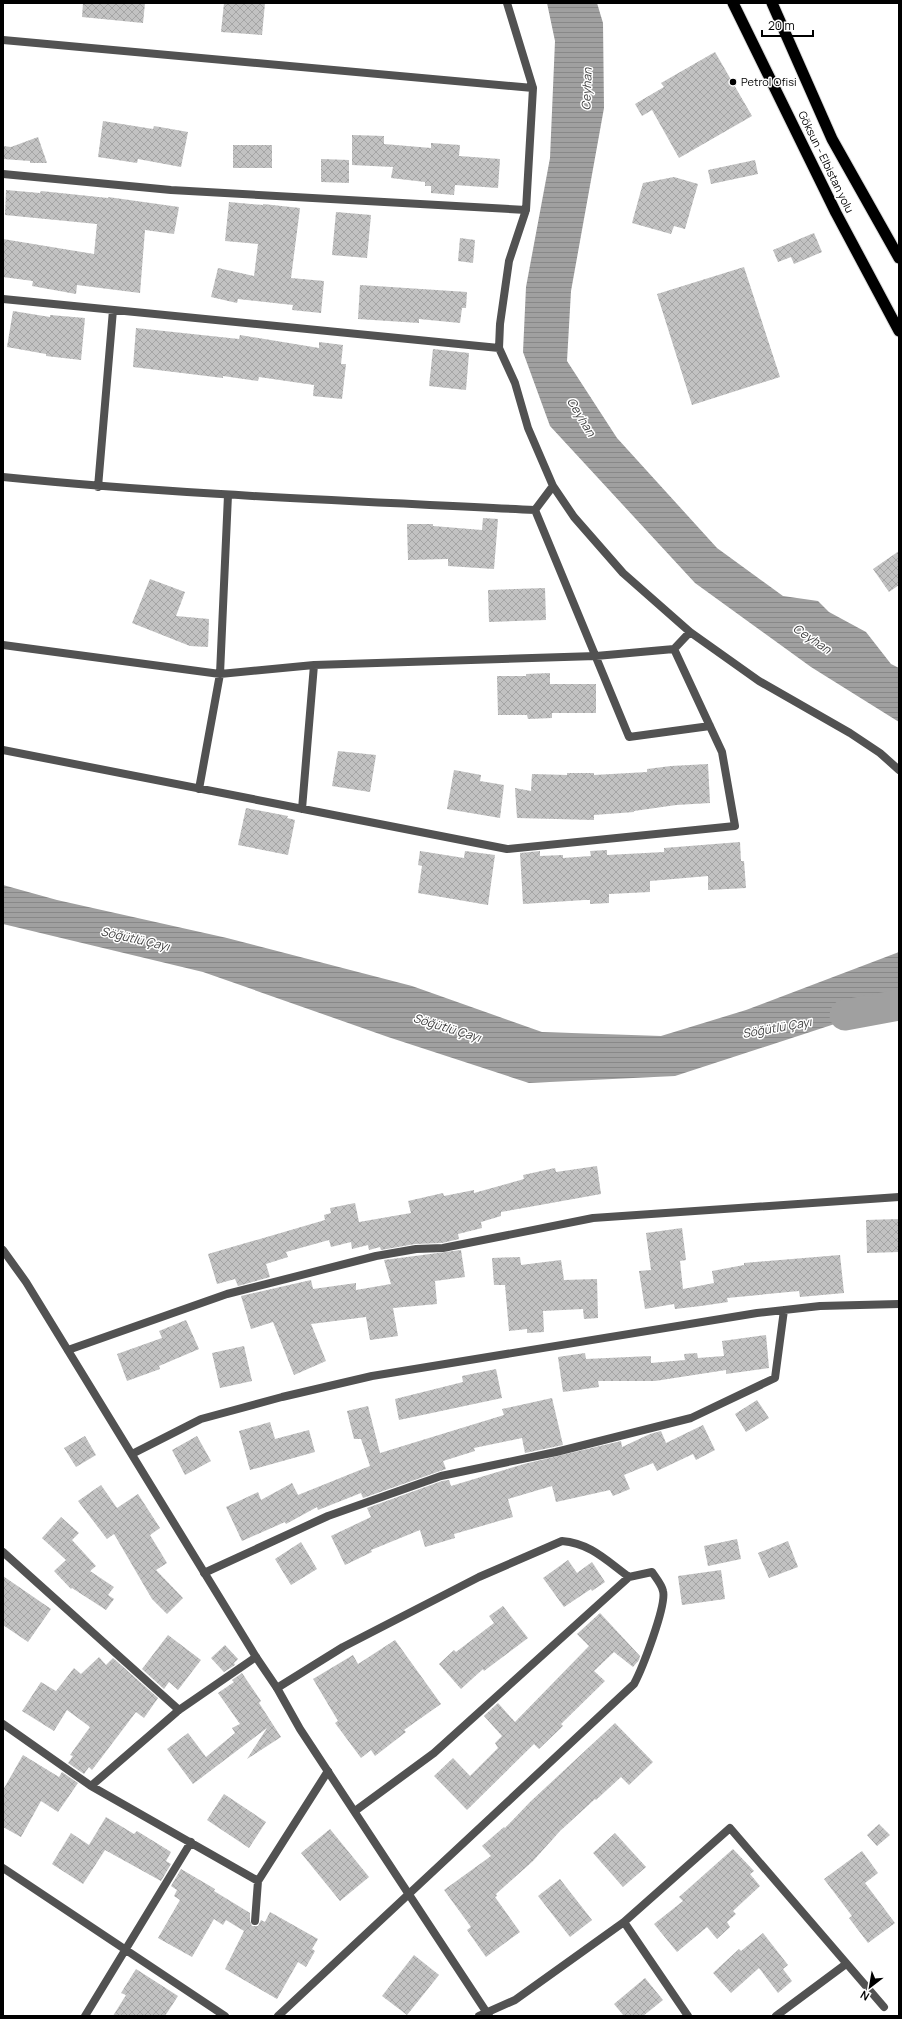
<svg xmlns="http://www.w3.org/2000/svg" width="902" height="2019" font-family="Manrope,sans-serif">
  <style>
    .water { fill: url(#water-rules) }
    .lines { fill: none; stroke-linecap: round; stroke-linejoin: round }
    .river { stroke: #a0a0a0; stroke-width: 31 }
    .building { fill: url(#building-cross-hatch) }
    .trunk-casing { stroke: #dbdbdb; stroke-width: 13 }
    .minor { stroke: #525252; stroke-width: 8 }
    .tertiary { stroke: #525252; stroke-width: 8 }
    .trunk { stroke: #000; stroke-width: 11 }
    .poi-dot { fill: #000; stroke: #fff; stroke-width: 1.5 }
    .labels { text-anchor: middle; stroke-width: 3; stroke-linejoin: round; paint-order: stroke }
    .poi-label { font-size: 11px; fill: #000; stroke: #fff; text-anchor: start }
    .street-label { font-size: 11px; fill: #000; stroke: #fff }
    .water-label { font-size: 12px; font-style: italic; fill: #414141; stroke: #fff }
  </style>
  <defs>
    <pattern id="water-rules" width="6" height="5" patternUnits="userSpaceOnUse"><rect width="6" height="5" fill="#a0a0a0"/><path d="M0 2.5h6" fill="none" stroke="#888"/></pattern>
    <pattern id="building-cross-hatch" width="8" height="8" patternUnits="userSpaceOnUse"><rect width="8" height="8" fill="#c2c2c2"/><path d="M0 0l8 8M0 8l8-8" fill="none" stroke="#a5a5a5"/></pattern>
  </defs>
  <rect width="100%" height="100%" fill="#fff"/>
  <path class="water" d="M547,3H597L603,23L604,108L571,291L567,361L617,438L717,548L783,596L818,601L829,612L866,632L891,664L899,668V722L811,667L695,583L550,426L523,352L526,287L550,158L555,41Z
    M3,885L57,900L227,938L412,986L542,1032L661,1036L746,1010L899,952V1003L675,1076L529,1083L388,1037L203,972L3,924Z"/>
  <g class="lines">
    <path class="river" d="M845,1015L899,1005"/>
  </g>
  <path class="building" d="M83,3H145L143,23L82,17Z
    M224,3H265L262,35L221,32Z
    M715,52L752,116L679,158L652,110L642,116L635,104L664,87L661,83Z
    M103,121L153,129L154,126L188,132L181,167L138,159L137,163L98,157Z
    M352,135L384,136V144L431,148V143L460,145L459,156L500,159L498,188L455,185L454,195L431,193V186H425V182L391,178L393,167L352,165Z
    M38,137L47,163H30V161L3,159V146L11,147Z
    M233,145H272V168H233Z
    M321,159L349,160V183L321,182Z
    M755,160L758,174L711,184L708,170Z
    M674,177L698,184L685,229L674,226L671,234L632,223L643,183Z
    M6,190L40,193L41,191L108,198V197L179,207L174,234L145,230L140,293L77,285L76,294L32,286L33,281L3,277V239L94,254L97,224L5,215Z
    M229,202L263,205V204L300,208L291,278L324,281L321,313L292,310L293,305L238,299L237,303L211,297L218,268L254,276L258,244L225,241Z
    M336,212L371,215L367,258L332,255Z
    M814,233L822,252L794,264L791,257L778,262L773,250Z
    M460,238L475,240L473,263L458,261Z
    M744,267L780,377L692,405L657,294Z
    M360,285L467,292L466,308H462L460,323L419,319V323L358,319Z
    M13,311L50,317V315L85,318L81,360L46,356V354L7,347Z
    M136,328L239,339L240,335L319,348V342L343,345L341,364H346L342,399L313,396L314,385L259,377L258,381L223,376V378L133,367Z
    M433,349L469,353L466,390L429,386Z
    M483,518L498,519L494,569L448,566V559L408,560L407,524H433V526L482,530Z
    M899,551V585L889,592L873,569Z
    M150,579L185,592L176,616L209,619L208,647L190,646L132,623Z
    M545,588L546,620L489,622L488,590Z
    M550,673V684H596V713H552V718L528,719L527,715H498L497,676H526V674Z
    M338,751L376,755L370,792L332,786Z
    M708,764L710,803L676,805L634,811V812L594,815V820L517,818L515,788L531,791L532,774L567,775V773H594V775L647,772V769L671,766Z
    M454,770L481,775L480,781L504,785L500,818L447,809Z
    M246,808L288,816L287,818L295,820L288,855L238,845Z
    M740,842L741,861H744L746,888L708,890V876L650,881V892L609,894V903L590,904V900H584L523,904L520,853L540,851V856L563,855V858L591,856L590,851L607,850V855L664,852V848Z
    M420,851L464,858L465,851L495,855L488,905L418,893L422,866L418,865Z
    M597,1166L601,1194L501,1212V1216L481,1222L482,1228L458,1234L459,1239L442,1243L415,1244L381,1250L380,1247L369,1250L368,1245L352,1249L351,1242L331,1247L329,1240L286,1252L288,1257L266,1264L270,1277L238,1286L235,1279L217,1284L208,1254L325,1220L324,1215L331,1213L330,1208L355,1203L359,1222L411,1213L408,1201L443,1193L444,1196L474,1190V1193L524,1179L523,1175L555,1168L556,1172Z
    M899,1219V1252L867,1253L866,1220Z
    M682,1228L686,1260L680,1261L683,1289L714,1283L712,1271L744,1265V1263L840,1255L844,1293L800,1297L799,1291L727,1298L728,1302L701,1306L675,1309L674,1304L645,1309L639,1271L651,1270L646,1233Z
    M461,1250L465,1277L435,1281L437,1304L393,1308L398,1336L370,1340L366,1317L311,1324L326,1361L294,1375L273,1322L251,1329L241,1296L311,1280L313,1289L356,1283V1290L391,1284L384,1260Z
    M520,1257L521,1265L561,1260L564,1280L597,1279L598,1318L584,1319L583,1309L543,1311L544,1332L527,1333V1329L509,1331L505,1285H494L492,1258Z
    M186,1320L199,1349L159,1366L160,1369L127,1381L117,1354L162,1338L159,1331Z
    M766,1335L769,1368L726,1374V1370L655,1381H598L599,1387L563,1392L558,1357L585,1353L586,1359L651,1356V1363L685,1360L684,1354L697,1353L698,1358L724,1356L722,1341Z
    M244,1346L252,1381L220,1388L212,1353Z
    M496,1369L502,1398L399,1420L395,1399L463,1382L462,1376Z
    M552,1398L563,1445L525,1453L522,1438L474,1448L475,1451L443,1461L446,1469L363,1498L361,1493L318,1510L317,1507L286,1524L285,1522L242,1541L226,1507L258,1492L261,1500L292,1483L298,1495L370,1466L361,1439H354L347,1411L368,1406L380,1453L504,1415L502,1409Z
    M757,1400L769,1418L746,1432L735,1414Z
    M270,1422L275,1439L309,1430L315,1452L250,1470L239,1431Z
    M703,1425L715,1450L696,1460L693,1454L657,1471L653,1463L624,1475L630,1489L613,1496L610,1490L556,1502L552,1486L508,1499L513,1517L454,1534L455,1538L425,1547L420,1530L371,1550L372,1552L345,1565L331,1536L371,1517L367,1508L442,1481L449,1480L451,1486L524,1464L621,1441L622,1447L650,1434L661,1431L666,1443Z
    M85,1436L96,1455L76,1467L64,1448Z
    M197,1436L211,1461L185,1475L172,1450Z
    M101,1485L117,1508L138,1494L160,1528L150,1535L167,1563L156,1570L183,1598L167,1614L152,1599L114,1534L107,1539L78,1501Z
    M61,1517L79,1533L72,1540L96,1566L90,1571L114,1587L108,1595L114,1599L106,1610L72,1588L71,1589L54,1571L66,1560L42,1538Z
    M737,1539L741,1559L708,1566L704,1546Z
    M788,1541L798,1567L769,1578L758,1553Z
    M301,1542L317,1569L291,1585L275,1559Z
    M568,1560L577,1573L592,1562L605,1582L592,1591L591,1589L564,1607L543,1578Z
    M721,1570L725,1599L682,1605L678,1576Z
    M3,1576L51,1609L28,1642L3,1625Z
    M503,1606L528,1638L484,1671L483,1669L461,1689L439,1664L454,1650L456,1652L494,1623L489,1616Z
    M600,1613L640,1656L639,1660L633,1667L614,1652L594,1671L605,1681L561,1724L563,1726L539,1749L534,1744L467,1810L434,1776L453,1758L470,1776L498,1748L495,1743L502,1736L484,1716L498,1703L515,1722L589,1646L577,1634Z
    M168,1635L201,1660L178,1690L169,1682L164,1689L142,1669Z
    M395,1640L441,1704L404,1730L406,1732L375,1756L371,1750L361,1758L335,1723L338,1721L313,1679L353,1655L358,1664Z
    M225,1645L238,1659L234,1663L235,1665L224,1672L211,1658Z
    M99,1657L106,1665L113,1658L158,1698L144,1718L136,1712L92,1770L89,1767L84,1774L68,1763L73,1756L70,1755L90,1727L67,1710L54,1731L22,1711L41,1682L56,1691L74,1668L81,1674Z
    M242,1673L261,1701L259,1703L281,1737L247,1759L267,1728L193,1784L167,1749L188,1733L206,1757L235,1733L232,1728L240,1724L218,1693L234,1682L232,1680Z
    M615,1723L653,1762L629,1785L621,1777L596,1800L595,1799L560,1831L533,1861L496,1894L497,1896L495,1897L520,1932L486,1957L467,1930L471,1927L444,1890L491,1856L482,1846L504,1827L505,1828L530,1802Z
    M23,1755L59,1777L62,1772L78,1783L58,1812L41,1801L21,1837L3,1827V1790Z
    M224,1794L266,1822L249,1848L207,1820Z
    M106,1817L134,1834L137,1831L171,1852L166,1861L171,1864L161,1881L105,1850L83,1884L52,1864L71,1833L89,1845Z
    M879,1824L890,1835L877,1846L867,1835Z
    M330,1829L369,1877L340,1901L301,1853Z
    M615,1833L646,1867L623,1887L593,1853Z
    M733,1849L754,1871L750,1874L760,1886L733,1911L736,1914L727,1922L730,1927L717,1939L707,1927L677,1952L654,1924L683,1901L679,1897Z
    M862,1851L878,1873L865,1883L895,1923L868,1943L849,1918L852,1916L824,1879Z
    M181,1869L215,1889L214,1891L250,1913V1921L252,1926H258L261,1920L265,1922L270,1912L318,1939L312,1949L315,1951L306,1967L298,1962L277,1999L225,1969L244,1931L226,1920L223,1925L214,1919L192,1957L158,1938L180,1900L174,1896L177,1890L171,1886Z
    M560,1879L592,1920L570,1937L538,1896Z
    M763,1933L788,1965L783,1969L792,1981L778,1993L759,1968L731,1993L713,1973L739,1949L741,1951Z
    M414,1955L439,1975L407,2015L382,1996Z
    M136,1969L178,1996L165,2016H113L126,1995L121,1993Z
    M645,1978L663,2000L643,2016H624L614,2004Z"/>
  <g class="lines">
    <g class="trunk-casing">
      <path id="trunk" d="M733,3L836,213L899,331
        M772,3L832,139L899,258"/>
    </g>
    <path class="minor" d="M507,3L533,88L526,210L509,261L500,324L499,348L515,383L528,428L553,486L574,517L623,573L690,632L759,681L850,733L880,753L899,770
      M3,40L533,88
      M3,174L171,190L526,210
      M3,299L499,348
      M3,477C180,495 357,501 535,510
      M553,486L535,510L629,737L710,726
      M98,487L113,310
      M3,645L220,674L314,665L596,656L674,649L690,632
      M3,750L507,849L735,826L722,752L674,649
      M199,789L220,674L228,495
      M302,809L314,665
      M68,1350L227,1294L376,1256L416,1249L443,1248L593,1218L899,1197
      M132,1454L201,1419L282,1397L372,1376L757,1313L820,1306L899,1304
      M3,1552L179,1710
      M204,1573L328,1516L441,1476L556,1452L691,1418L775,1378L784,1310
      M277,1688L343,1647L479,1577L562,1541C590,1543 607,1561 629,1577
      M3,1724L91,1786L258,1881L328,1771
      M91,1786L179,1710L256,1657
      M3,1868L225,2016
      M255,1921L258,1881
      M624,1922L688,2016
      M85,2016L191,1842
      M278,2016L634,1684C642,1669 667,1605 663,1591C662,1585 656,1578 652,1572L629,1577L434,1753L355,1811
      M479,2016L515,2000L624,1922L730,1828L884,2007
      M776,2016L846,1964"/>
    <path class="tertiary" d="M3,1250L26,1282L256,1657L277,1688L300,1729L489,2016"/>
    <use href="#trunk" class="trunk"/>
  </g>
  <circle class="poi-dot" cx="733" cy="82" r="4"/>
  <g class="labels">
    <g class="poi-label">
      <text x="741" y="86">Petrol Ofisi</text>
    </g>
    <g class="street-label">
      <text transform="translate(826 162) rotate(64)" y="4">Göksun - Elbistan yolu</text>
    </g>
    <g class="water-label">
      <text transform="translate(587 89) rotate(-88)" y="4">Ceyhan</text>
      <text transform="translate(581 417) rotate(59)" y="4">Ceyhan</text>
      <text transform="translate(812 639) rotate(34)" y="4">Ceyhan</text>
      <text transform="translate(135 939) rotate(13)" y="4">Söğütlü Çayı</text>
      <text transform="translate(447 1028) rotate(17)" y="4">Söğütlü Çayı</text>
      <text transform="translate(777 1028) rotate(-10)" y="4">Söğütlü Çayı</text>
    </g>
  </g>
  <rect width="902" height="2019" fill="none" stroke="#000000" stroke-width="8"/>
  <g transform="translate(870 1987) rotate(211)" stroke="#ffffff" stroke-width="3" paint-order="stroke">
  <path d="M0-3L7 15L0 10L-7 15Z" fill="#000000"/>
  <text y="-6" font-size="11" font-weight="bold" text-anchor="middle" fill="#000000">N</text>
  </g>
  <path d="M762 30v6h51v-6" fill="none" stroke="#000000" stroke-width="2"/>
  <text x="768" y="30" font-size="12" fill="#000000" stroke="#ffffff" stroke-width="3" paint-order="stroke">20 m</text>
</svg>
